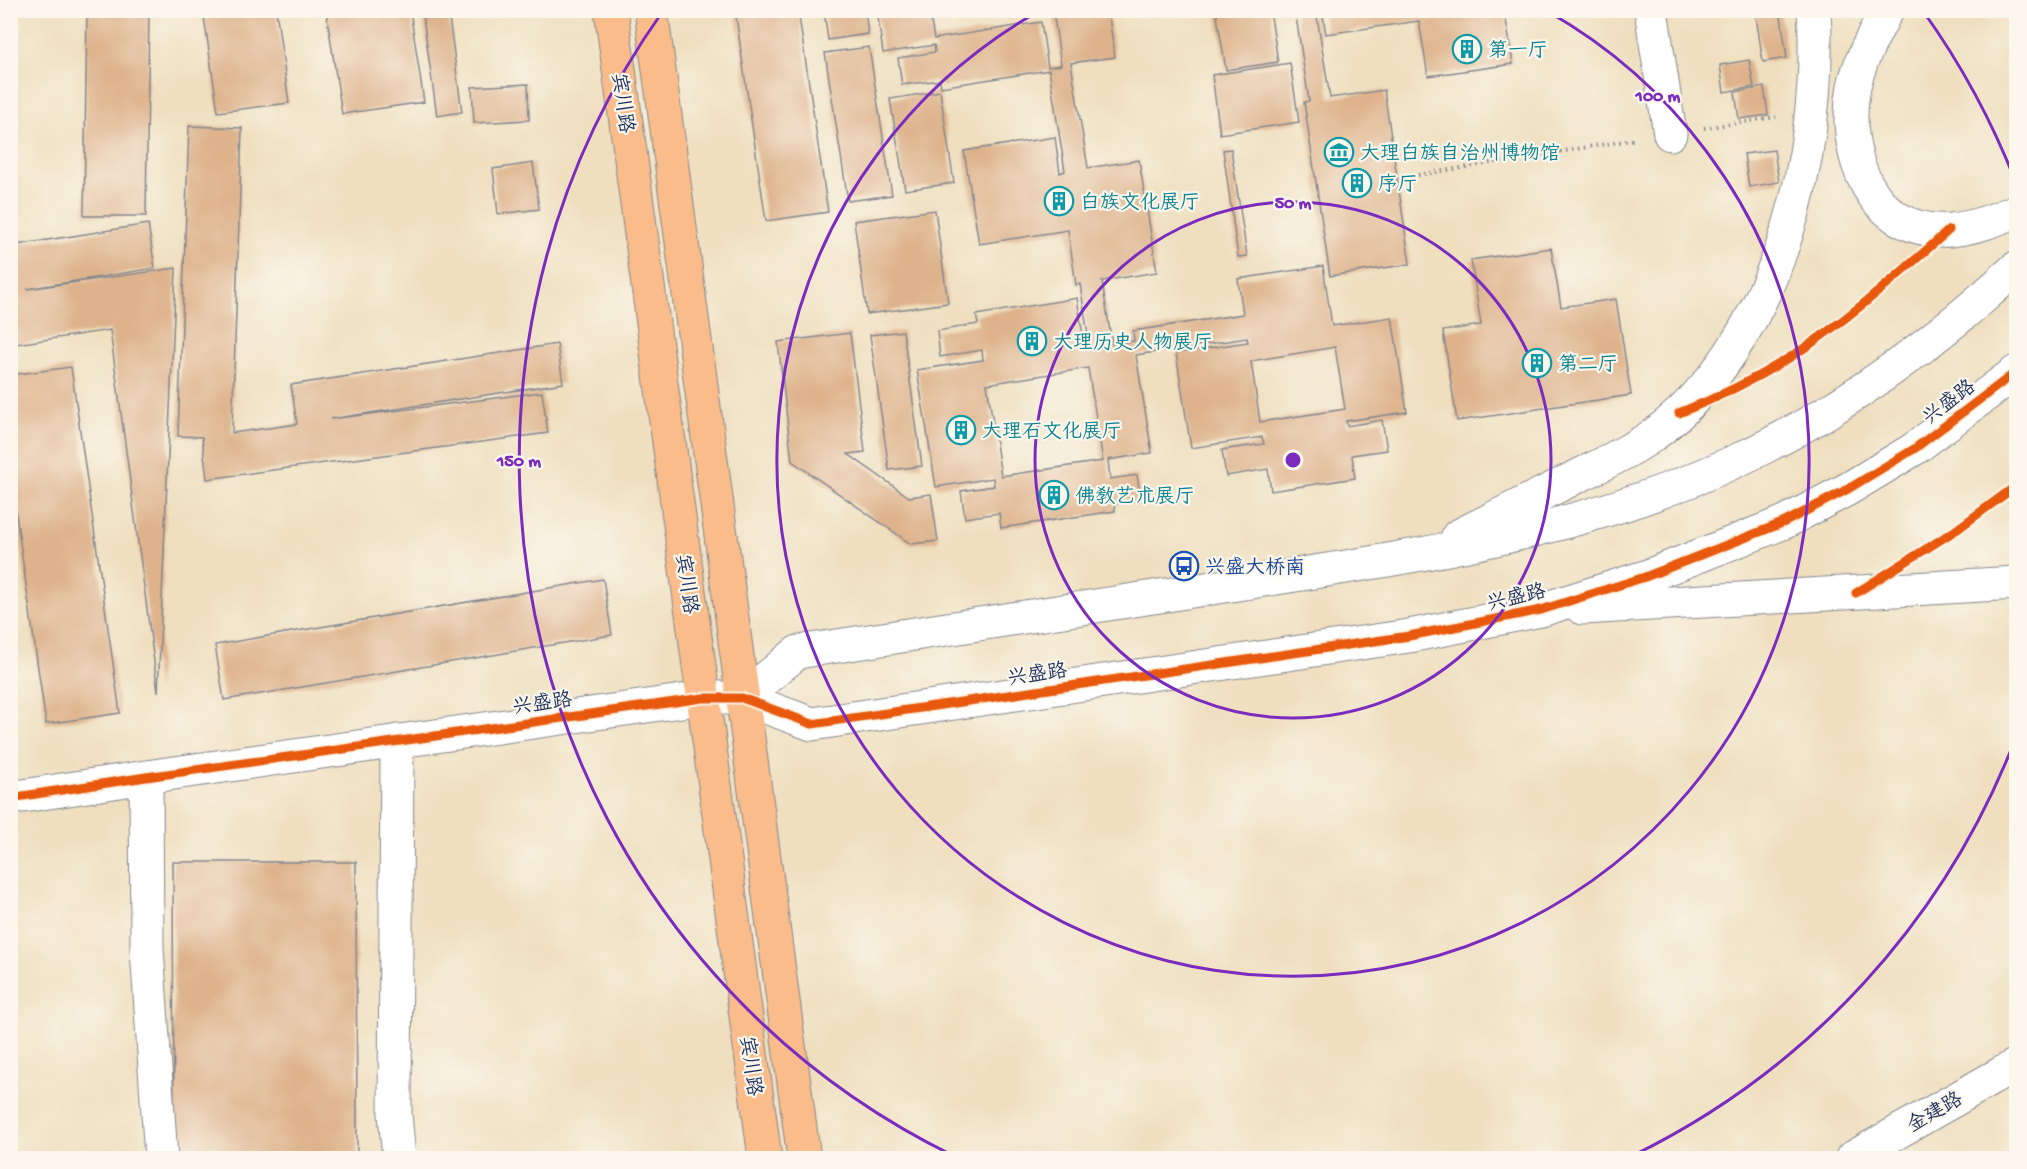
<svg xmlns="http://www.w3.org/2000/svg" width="2027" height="1169" font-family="'Gochi Hand','LXGW WenKai TC',sans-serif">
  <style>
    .building { fill: #deb38c; fill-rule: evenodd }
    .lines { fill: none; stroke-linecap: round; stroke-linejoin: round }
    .minor-casing { stroke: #85878e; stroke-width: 35 }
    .major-casing { stroke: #85878e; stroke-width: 35 }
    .path { stroke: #85878e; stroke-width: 4; stroke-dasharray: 1.5 4.5; stroke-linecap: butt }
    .minor { stroke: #fff; stroke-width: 33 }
    .major { stroke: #f9bc8a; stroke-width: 33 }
    .cycleway-casing { stroke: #fbf7ec; stroke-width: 13 }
    .cycleway { stroke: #e8590c; stroke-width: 9 }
    .ring { fill: none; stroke: #7b2cbf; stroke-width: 3 }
    .labels { text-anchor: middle; stroke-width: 4.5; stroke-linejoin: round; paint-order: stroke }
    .culture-label { font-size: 20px; fill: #0d838f; stroke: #fbf7ec; text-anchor: start }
    .street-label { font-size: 20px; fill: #1b2f5e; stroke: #fbf7ec }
    .transit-label { font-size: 20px; fill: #164399; stroke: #fbf7ec; text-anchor: start }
    .centre { fill: #7b2cbf; stroke: #fbf7ec; stroke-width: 3 }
    .ring-label { font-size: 18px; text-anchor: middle; font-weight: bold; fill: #7b2cbf; stroke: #fbf7ec; stroke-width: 4.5; stroke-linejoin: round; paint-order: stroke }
  </style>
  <rect width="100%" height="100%" fill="#fbf7ec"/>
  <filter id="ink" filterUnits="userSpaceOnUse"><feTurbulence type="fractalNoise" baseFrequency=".0167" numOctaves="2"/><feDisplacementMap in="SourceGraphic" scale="12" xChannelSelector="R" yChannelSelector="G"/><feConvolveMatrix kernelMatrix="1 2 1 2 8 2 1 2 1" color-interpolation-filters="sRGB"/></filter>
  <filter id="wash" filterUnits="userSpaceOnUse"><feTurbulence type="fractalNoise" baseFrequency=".008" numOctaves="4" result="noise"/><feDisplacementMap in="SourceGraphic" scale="24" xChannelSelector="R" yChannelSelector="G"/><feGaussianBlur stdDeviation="1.35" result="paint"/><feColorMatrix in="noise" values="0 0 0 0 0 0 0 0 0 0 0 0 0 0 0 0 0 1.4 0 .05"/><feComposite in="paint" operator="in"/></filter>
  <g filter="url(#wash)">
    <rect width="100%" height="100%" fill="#efdfbf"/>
    <g id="blocks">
      <path class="building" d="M87,10H149L146,216H84Z
        M203,10H276L289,103L218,112Z
        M326,10H410L424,102L342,114Z
        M422,10H448L462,112L437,116Z
        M735,10H798L828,212L766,221Z
        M824,10H865L868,34L828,40Z
        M877,10H929L934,39L1041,22L1048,67L1061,65L1053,10H1108L1115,57L1071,63L1088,168L1139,160L1157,272L1102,281L1112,344L1134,341L1133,331L1243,314L1238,279L1323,266L1332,326L1392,317L1407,412L1346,421L1347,426L1382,420L1387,450L1352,455L1355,478L1271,491L1268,469L1226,476L1222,450L1264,444L1262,437L1191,448L1176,353L1248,342L1247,338L1136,355L1152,453L1108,460L1110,479L1137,475L1141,500L1114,504L1115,511L1001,528L999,513L965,518L961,491L994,486L993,478L936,487L917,370L983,360L982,350L940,357L937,331L978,324L976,315L1077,298L1085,348H1090L1080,284L1076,285L1068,230L979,244L964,151L1055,137L1060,173L1065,171L1049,70L941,87L940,80L902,85L898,58L935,52L934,45L883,53ZM1335,347L1345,409L1260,422L1251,361ZM1088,368L1103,461L1001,476L987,384Z
        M1216,10H1270L1278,62L1226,70Z
        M1295,10H1316L1330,98L1384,90L1410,264L1330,276L1304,102L1309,101Z
        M1322,10H1514L1505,13L1513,64L1428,76L1419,21L1326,34Z
        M1755,10H1780L1787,58L1763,62Z
        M869,47L892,195L848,201L825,53Z
        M1749,60L1754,87L1724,92L1720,65Z
        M1290,63L1299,122L1220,134L1212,75Z
        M528,84L529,120L474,123L472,87Z
        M1764,87L1768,115L1739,119L1735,92Z
        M940,91L954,183L905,190L890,99Z
        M189,126L242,128L232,433L297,424L291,385L557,344L563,383L331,419L542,392L548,433L207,479L202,437L178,436Z
        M1231,149L1247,256L1238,257L1223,150Z
        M1774,150L1779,182L1749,187L1744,154Z
        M533,163L539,209L498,214L493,169Z
        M935,210L948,303L867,314L854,221Z
        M148,224L155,268L27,289L176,268L158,692L110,330L10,345V246Z
        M1551,248L1561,307L1616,299L1631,395L1457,421L1443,331L1481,325L1471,260Z
        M903,331L922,466L889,470L870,335Z
        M850,333L865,452L848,454L909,497L931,494L938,541L911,544L792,461L778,342Z
        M71,367L120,713L46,724L10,472V375Z
        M603,579L612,635L224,700L215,645Z
        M173,862H356L357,1155L174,1156Z"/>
    </g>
  </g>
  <g filter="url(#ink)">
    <use href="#blocks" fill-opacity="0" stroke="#85878e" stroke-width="1.5"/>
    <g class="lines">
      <g class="minor-casing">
        <path id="minor" d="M1651,10L1670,134
          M1887,10C1874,35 1860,59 1854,86C1841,152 1870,236 1951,230C1974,228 1995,220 2016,211
          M1458,536C1496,517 1534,498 1572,479C1599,466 1627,453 1652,436C1777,345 1823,157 1814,10
          M1582,608L2016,583
          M742,698L798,652C946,629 1095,606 1244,583C1412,557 1582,533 1738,460C1841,412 1932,345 2016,268
          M397,741L395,1114L399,1158
          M146,777L147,949L161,1158
          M10,798L146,777L703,698H742L812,724L1409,636L1541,610L1645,577L1785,522L1848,489L1914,449L2016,372
          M1852,1158L2016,1065"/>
      </g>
      <g class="major-casing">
        <path id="major" d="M611,10L765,1158
          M651,10L804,1158"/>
      </g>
      <path class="path" d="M1704,128L1776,117
        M1418,175L1637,139"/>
      <use href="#minor" class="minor"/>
      <use href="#major" class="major"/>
      <g class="cycleway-casing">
        <path id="cycleway" d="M1679,413C1724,395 1769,372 1809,345C1859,310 1904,270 1949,230
          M1856,593L1956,530L2016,486
          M10,798L146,777L703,698H742L812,724L1409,636L1541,610L1645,577L1785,522L1848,489L1914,449L2016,372"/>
      </g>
      <use href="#cycleway" class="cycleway"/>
    </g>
  </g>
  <g class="ring">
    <circle cx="1293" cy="460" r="258"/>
    <path d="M1547 11A516 516 0 1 1 1039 11"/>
    <path d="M2016 737A774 774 0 0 1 1632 1156M954 1156A774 774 0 0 1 663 11M1923 11A774 774 0 0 1 2016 183"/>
  </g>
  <defs>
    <g id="building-ring" transform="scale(1.5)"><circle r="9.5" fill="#fbf7ec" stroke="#0f9aa8" stroke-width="1.5"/><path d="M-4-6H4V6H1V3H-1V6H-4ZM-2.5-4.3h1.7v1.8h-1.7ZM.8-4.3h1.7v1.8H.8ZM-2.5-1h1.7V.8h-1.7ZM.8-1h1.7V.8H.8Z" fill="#0f9aa8"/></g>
    <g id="museum-ring" transform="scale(1.5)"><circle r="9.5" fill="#fbf7ec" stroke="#0f9aa8" stroke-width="1.5"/><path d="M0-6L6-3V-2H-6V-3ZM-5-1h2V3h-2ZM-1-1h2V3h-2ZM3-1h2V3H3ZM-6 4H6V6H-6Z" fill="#0f9aa8"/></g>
    <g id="bus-ring" transform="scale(1.5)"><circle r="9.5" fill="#fbf7ec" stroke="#1a4fb4" stroke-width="1.5"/><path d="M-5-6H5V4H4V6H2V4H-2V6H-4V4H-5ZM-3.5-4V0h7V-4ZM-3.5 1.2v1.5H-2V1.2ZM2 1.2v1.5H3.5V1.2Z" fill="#1a4fb4"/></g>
  </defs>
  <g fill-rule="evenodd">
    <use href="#building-ring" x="1467" y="49"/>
    <use href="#museum-ring" x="1339" y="152"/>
    <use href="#building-ring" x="1357" y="183"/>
    <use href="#building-ring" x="1059" y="201"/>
    <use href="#building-ring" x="1032" y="341"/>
    <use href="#building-ring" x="1537" y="363"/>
    <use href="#building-ring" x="961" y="430"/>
    <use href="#building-ring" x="1054" y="495"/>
    <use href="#bus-ring" x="1184" y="566"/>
  </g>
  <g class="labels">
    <g class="culture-label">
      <text x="1488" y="56">第一厅</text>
      <text x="1360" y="159">大理白族自治州博物馆</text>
      <text x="1378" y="190">序厅</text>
      <text x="1080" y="208">白族文化展厅</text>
      <text x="1053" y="348">大理历史人物展厅</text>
      <text x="1558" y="370">第二厅</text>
      <text x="982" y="437">大理石文化展厅</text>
      <text x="1075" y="502">佛教艺术展厅</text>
    </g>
    <g class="street-label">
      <text transform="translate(624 103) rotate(82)" y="7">宾川路</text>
      <text transform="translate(1948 401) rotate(-37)" y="7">兴盛路</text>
      <text transform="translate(688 584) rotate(82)" y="7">宾川路</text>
      <text transform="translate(1516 596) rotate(-13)" y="7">兴盛路</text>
      <text transform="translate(1037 673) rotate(-8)" y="7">兴盛路</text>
      <text transform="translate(542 702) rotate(-8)" y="7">兴盛路</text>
      <text transform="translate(752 1066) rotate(82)" y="7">宾川路</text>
      <text transform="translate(1934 1111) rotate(-30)" y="7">金建路</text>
    </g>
    <g class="transit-label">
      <text x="1205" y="573">兴盛大桥南</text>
    </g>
  </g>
  <circle cx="1293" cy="460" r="9" class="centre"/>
  <g class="ring-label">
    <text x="1658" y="101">100 m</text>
    <text x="1293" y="208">50 m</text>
    <text x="519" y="466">150 m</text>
  </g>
  <rect width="2027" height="1169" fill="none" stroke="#fbf7ec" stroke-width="36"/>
</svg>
